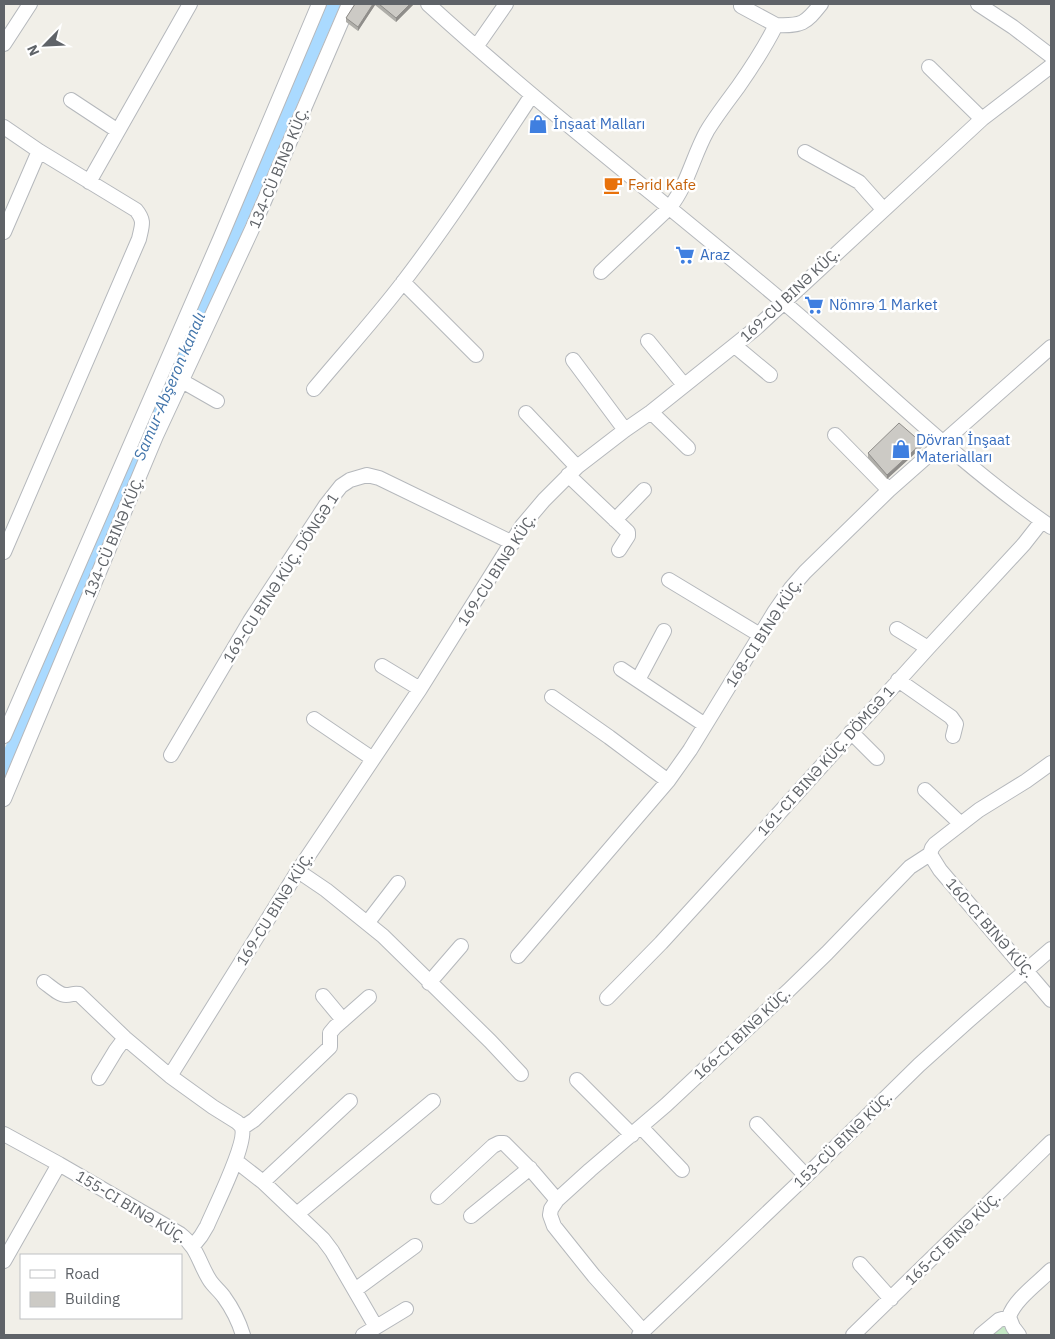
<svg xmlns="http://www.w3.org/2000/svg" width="1055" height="1339" font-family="'IBM Plex Sans',sans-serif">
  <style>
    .green { fill: #c5e8c5 }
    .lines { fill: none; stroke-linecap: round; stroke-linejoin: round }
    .canal { stroke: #aadaff; stroke-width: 14 }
    .minor-casing { stroke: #b5b8bc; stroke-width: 16 }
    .minor { stroke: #fff; stroke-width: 14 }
    .wall { fill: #afaea9 }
    .shaded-wall { fill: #8f8d8a }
    .building { fill: #cccac5; stroke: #8f8d8a }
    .labels { text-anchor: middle; stroke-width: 5; stroke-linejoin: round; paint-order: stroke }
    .shop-label { font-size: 15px; fill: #366cbe; stroke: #fff; text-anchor: start }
    .street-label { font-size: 15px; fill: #5f6368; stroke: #fff }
    .food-label { font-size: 15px; fill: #c56008; stroke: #fff; text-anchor: start }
    .water-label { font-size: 16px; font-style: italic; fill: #4174aa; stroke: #fff }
  </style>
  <rect width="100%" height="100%" fill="#f1efe8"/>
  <path class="green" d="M1001,1324L1012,1335H990Z"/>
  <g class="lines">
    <path class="canal" d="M4,768L333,4"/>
    <g class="minor-casing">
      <path id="minor" d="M428,4C542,108 665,202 782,301C872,376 955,461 1051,527
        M978,4L1013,27L1051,56
        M741,6L776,25
        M4,44L30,4
        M476,47L506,4
        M929,67L982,119
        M71,100L118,131
        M4,127L39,151L136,210C145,221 142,225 139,239L4,552
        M805,152L859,182L883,209
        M89,182L190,4
        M4,232L39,151
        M601,272L670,207C688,184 693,156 707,131C716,116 727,102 738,87C752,67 765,47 776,25C802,26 805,24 821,4
        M403,282L476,355
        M648,341L684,385
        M735,346L770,375
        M573,360L625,430
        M182,381L217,401
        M314,389C344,353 376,318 404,281C450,221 491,157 532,95
        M651,412L688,448
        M526,413L577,467
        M835,435L889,490
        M568,475L628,532V536L619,550
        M615,520L644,490
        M669,580L760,635
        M897,629L928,648
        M382,666L420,689
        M621,669L705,725
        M638,680L664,631
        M898,680L951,717L956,724L953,736
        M552,697L609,737L668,781
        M314,719L373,759
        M851,732L877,758
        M4,736L220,239L319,4
        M171,755L250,621L326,505L341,486L350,480L367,475L379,478L513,543
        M925,790L961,824
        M4,799L156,436L253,227L349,4
        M930,854L940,870L1051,1000
        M298,871L326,890L383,936L490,1041L521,1074
        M368,922L398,883
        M518,956L668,781L690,750L775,611L791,588L805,572L889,490L1051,347
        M44,982C51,987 59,995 66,995C72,995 73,993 79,994L125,1038L170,1076L213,1107L237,1122C239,1124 241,1125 242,1128C247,1144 214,1209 207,1226L201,1236L193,1246
        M429,983L461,946
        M323,996L343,1020
        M607,998L661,943L735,862L928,648L1024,544L1042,521
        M170,1076L298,871L420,689L522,526L544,500L577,467L625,430L651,412L755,329L982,119L1051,66
        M99,1078L116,1050L125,1038
        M577,1080L632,1135
        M757,1124L806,1176
        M641,1127L682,1170
        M242,1128L254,1120L330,1047V1033L335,1027L369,997
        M4,1134L59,1164L180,1234C198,1248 198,1261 209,1279C213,1286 220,1291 224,1297C232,1308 239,1322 243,1335
        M236,1161L263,1182L323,1239L332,1251L376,1327
        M263,1182L350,1101
        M438,1197L493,1146L499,1143H504L533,1172L557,1200
        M297,1214L433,1101
        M471,1216L530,1168
        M4,1261L59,1164
        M860,1264L891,1299
        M355,1290L415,1246
        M1009,1317C1014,1300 1039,1282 1051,1270
        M1009,1317L1013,1327L1019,1335
        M643,1331L594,1276L554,1226L550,1215L551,1209L557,1200L590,1170L666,1105L790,989L827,953L910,867L930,854L932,848L935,844L979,810L1026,781L1051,763
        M363,1335L406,1309
        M639,1335L806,1176L919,1065L968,1021L1051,949
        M853,1335L1051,1142
        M981,1335L999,1320L1009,1317"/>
    </g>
    <use href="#minor" class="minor"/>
  </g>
  <path class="wall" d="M355,4H413V5L396,22L375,5L358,31L346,22V18Z
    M922,447L887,479L868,458V453Z"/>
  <path class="shaded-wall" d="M373,4H375V5L358,31V27Z
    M410,4H413V5L396,22V18Z
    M922,443V447L887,479V475Z"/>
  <path class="building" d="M355,4H373L358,27L346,18Z
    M379,4H410L396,18Z
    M899,423L922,443L887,475L868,453Z"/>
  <defs>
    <g id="shop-bare" transform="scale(1.5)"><path d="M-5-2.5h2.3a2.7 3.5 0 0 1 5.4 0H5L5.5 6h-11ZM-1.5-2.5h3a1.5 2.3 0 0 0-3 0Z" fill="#3f7fe0" stroke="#fff" stroke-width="2.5" paint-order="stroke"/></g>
    <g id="cafe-bare" transform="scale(1.5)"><path d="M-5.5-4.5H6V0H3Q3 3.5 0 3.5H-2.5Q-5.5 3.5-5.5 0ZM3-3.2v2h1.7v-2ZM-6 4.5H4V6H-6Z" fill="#e8710a" stroke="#fff" stroke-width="2.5" paint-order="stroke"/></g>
    <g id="supermarket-bare" transform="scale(1.5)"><path d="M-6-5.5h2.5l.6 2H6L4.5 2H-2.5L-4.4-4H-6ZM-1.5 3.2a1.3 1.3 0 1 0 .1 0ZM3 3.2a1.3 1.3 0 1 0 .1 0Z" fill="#3f7fe0" stroke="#fff" stroke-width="2.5" paint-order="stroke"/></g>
  </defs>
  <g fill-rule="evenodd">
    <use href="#shop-bare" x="538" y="124"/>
    <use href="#cafe-bare" x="613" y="185"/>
    <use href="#supermarket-bare" x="685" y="255"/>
    <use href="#supermarket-bare" x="814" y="305"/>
    <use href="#shop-bare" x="901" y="449"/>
  </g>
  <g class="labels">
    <g class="shop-label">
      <text x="553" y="129">İnşaat Malları</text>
      <text x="700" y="260">Araz</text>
      <text x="829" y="310">Nömrə 1 Market</text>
      <text x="916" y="445">Dövran İnşaat<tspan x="916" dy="17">Materialları</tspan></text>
    </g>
    <g class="street-label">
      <text transform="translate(279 168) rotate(-67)" y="5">134-CÜ BINƏ KÜÇ.</text>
      <text transform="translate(790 295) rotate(-43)" y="5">169-CU BINƏ KÜÇ.</text>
      <text transform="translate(114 537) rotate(-67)" y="5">134-CÜ BINƏ KÜÇ.</text>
      <text transform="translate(497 570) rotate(-57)" y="5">169-CU BINƏ KÜÇ.</text>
      <text transform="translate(281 578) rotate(-57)" y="5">169-CU BINƏ KÜÇ. DÖNGƏ 1</text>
      <text transform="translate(764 633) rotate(-57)" y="5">168-CI BINƏ KÜÇ.</text>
      <text transform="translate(826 761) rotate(-48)" y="5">161-CI BINƏ KÜÇ. DÖMGƏ 1</text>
      <text transform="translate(275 909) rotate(-58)" y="5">169-CU BINƏ KÜÇ.</text>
      <text transform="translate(990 928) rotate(49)" y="5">160-CI BINƏ KÜÇ.</text>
      <text transform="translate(742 1034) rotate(-43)" y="5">166-CI BINƏ KÜÇ.</text>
      <text transform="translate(843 1140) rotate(-44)" y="5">153-CÜ BINƏ KÜÇ.</text>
      <text transform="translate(131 1207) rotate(31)" y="5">155-CI BINƏ KÜÇ.</text>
      <text transform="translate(953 1239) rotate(-44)" y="5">165-CI BINƏ KÜÇ.</text>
    </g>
    <g class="food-label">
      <text x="628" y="190">Fərid Kafe</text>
    </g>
    <g class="water-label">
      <text transform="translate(169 386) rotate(-67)" y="6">Samur-Abşeron kanalı</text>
    </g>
  </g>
  <rect width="1055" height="1339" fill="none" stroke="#5f6368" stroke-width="10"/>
  <rect x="20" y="1254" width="162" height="65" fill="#ffffff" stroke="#bfc1c3"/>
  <rect x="30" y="1270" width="25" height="8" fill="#ffffff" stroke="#bfc1c3"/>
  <text x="65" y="1279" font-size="15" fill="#5f6368">Road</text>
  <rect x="30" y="1292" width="25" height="15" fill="#cccac5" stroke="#bfc1c3"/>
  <text x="65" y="1304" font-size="15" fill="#5f6368">Building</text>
  <g transform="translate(45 45) rotate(246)" stroke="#ffffff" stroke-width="4" paint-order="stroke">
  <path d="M0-4L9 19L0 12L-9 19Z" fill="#5f6368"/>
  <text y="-8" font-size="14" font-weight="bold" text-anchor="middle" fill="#5f6368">N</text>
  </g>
</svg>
